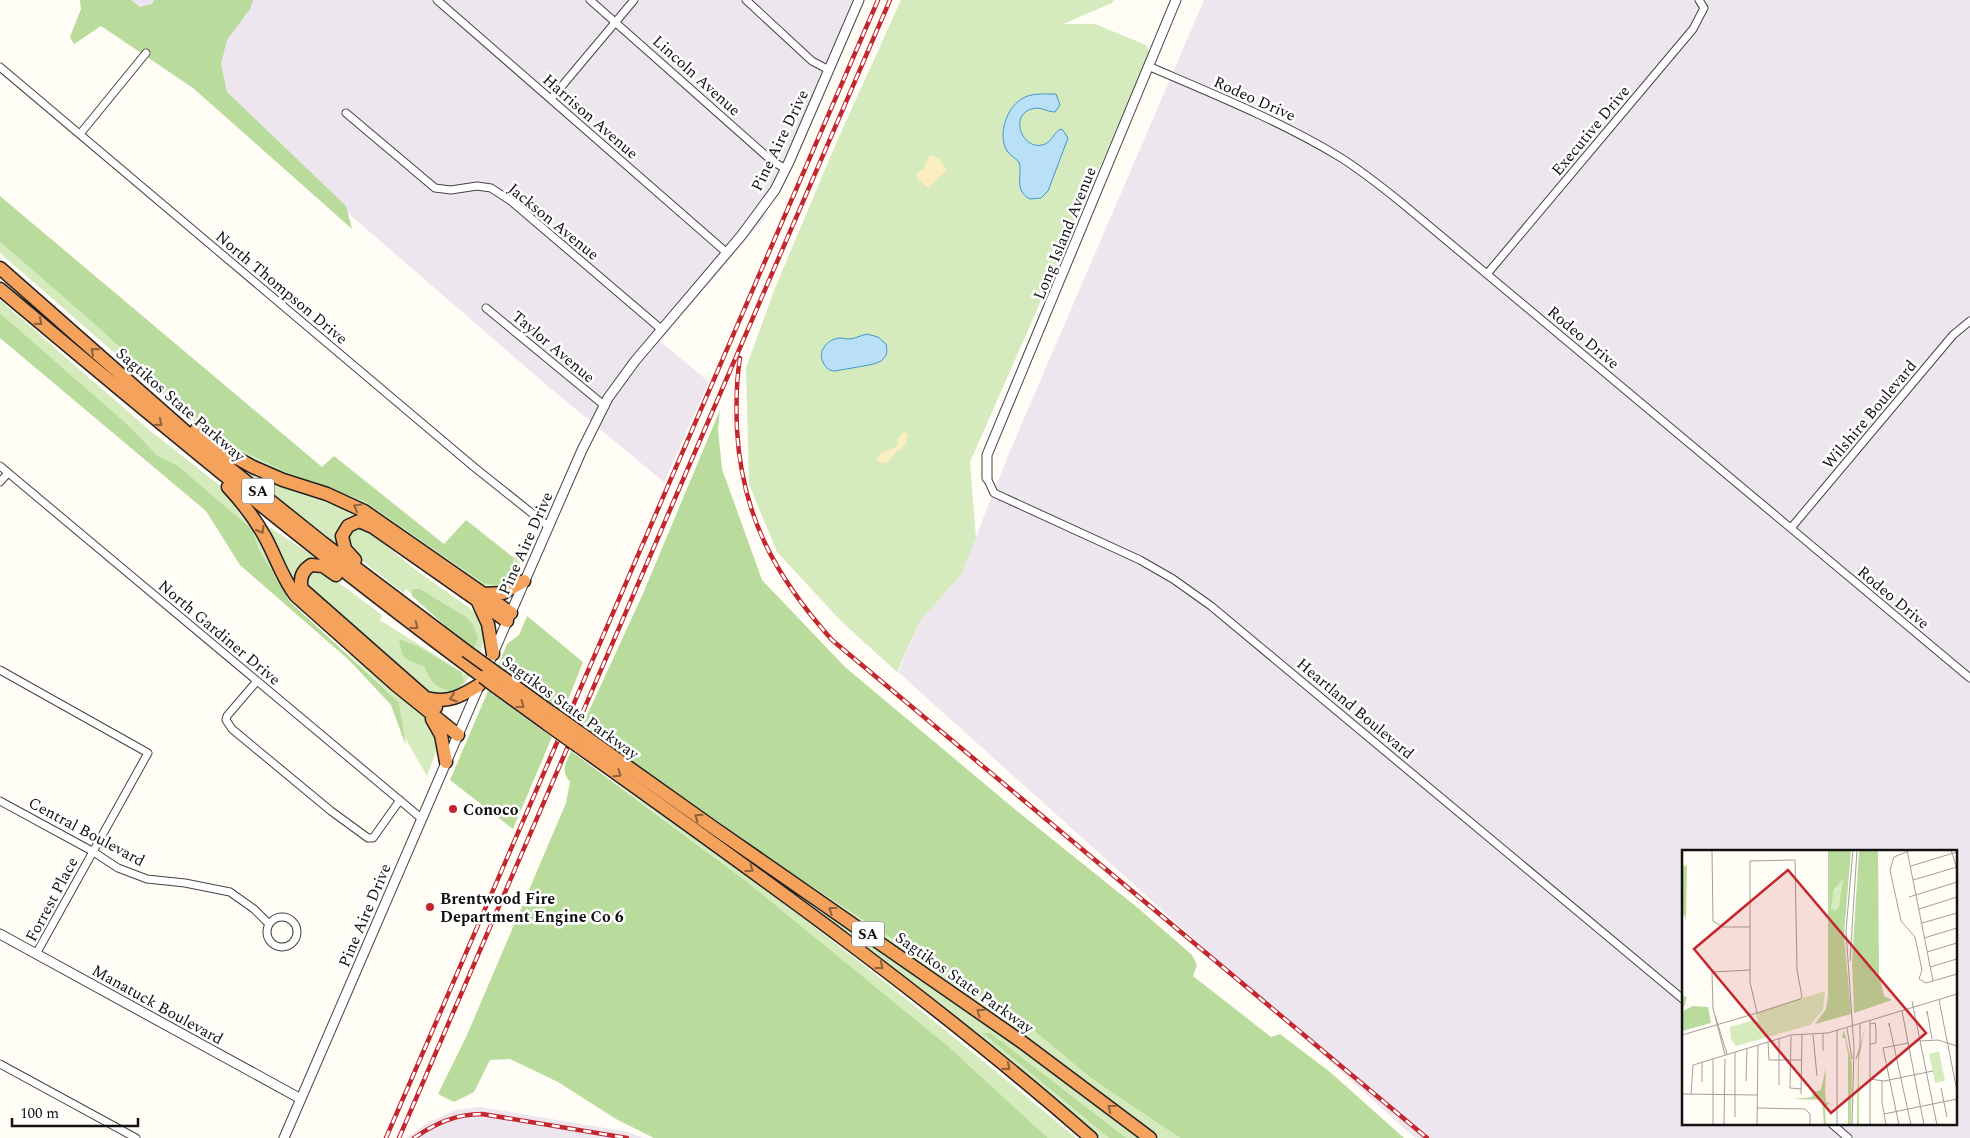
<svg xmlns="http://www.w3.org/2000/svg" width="1970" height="1138" font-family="Spectral,serif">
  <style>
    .industrial { fill: #eee6ef; fill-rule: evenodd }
    .green { fill: #d5ebbd }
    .forest { fill: #b9dc9c }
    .sand { fill: #fbeec1 }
    .water { fill: #b9e0f7; stroke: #3f96cf }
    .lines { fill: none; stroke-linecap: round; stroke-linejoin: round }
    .minor-casing { stroke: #444; stroke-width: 9 }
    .tertiary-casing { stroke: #444; stroke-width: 11 }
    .motorway-casing { stroke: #222; stroke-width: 15 }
    .minor { stroke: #fff; stroke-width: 7 }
    .tertiary { stroke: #fff; stroke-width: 9 }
    .motorway { stroke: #f5a25d; stroke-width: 12 }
    .rail-casing { stroke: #c4262e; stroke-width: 4.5 }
    .rail { stroke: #fff; stroke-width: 2.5; stroke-dasharray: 8; stroke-linecap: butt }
    .motorway-bridge-casing { stroke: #222; stroke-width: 15; stroke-linecap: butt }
    .motorway-bridge { stroke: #f5a25d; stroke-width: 12 }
    .oneway { stroke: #8e613b }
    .poi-dot { fill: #c4262e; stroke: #fff; stroke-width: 2 }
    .labels { text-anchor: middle; stroke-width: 5; stroke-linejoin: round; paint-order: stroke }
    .shield { fill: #fff; stroke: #585858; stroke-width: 1 }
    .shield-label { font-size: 15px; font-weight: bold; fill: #111 }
    .street-label { font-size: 16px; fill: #111; stroke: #fff }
    .poi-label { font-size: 16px; font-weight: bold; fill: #111; stroke: #fff; text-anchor: start }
    .inset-road { fill: none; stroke: #a09f9a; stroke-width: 1 }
    .view { fill: #c4262e; fill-opacity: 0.15; stroke: #c4262e; stroke-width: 2.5 }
    .inset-edge { fill: none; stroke: #111; stroke-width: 2.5 }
  </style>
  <rect width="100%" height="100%" fill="#fffdf5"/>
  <path class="industrial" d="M102,0H859L775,190L764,219L660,341L709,382L664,482L550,388Z
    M1204,0H1970V1138H1415L898,672L920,621L961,575L1007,458ZM1684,852H1956V1124H1684Z
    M480,1107L629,1132L643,1138H406L429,1122L456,1110Z"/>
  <path class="green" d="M901,0H1114L1112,3L1063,24H1095L1146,45L1150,53L970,462L976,538L961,575L920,621L897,672L842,622L777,552L749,484L746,368L775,288L838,139Z
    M0,242L99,328L292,475L364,501L483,583L510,580L514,558L527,530L530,533C523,552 518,587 494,590C490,590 486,589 482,589L368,509L289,478L218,443L0,253Z
    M0,300L148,429L223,488L240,509L238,512C258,531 265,550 275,576L259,549L252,529L177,465L158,456L128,425L0,313Z
    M241,465L363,514C343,521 335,523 337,546L298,517L240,469Z
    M257,519L318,559C315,560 311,560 307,561C295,566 298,579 298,590Z
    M352,527L365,528L417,571L478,614C493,636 475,677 455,693L428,694L306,589L308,571H323L382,615L380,620L465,674L475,649L460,639L406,589L403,593L350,551L345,545Z
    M349,654L364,661L421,713L432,725L435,738L436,751L427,776L404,736L399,702Z
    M606,776C645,804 685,830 723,858C844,947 961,1042 1076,1138H1048L949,1047L746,881Z
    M788,871L951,977L1021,1020L1092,1079L1180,1138H1159L1048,1052Z
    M826,910L941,990L1138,1138H1100L937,1002L823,914Z"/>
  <path class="forest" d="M80,0H131L140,7L152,4L154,0H253L250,9L227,40L221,64L227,92L346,206L352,229L193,88L101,26L74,44L70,37L81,9Z
    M0,196L322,467L334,456L444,544L466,520L514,558L510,580L498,585L483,583L364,501L292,475L221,440L99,328L0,242Z
    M0,313L128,425L158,456L177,465L252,529L259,549L290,602L399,702L406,746L391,705L349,660L240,565L206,511L0,338Z
    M720,410L718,429L722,469L762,580L845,667L1017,811L1138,908L1192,955L1197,965L1193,976L1271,1037L1280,1034L1330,1072L1404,1138H1180L1092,1079L1021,1020L951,977L788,871L582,726L642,596Z
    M412,589H420L466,617L473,625L478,637L474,649L460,639L412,596Z
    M527,616L583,662L563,713L498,666L507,644L519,635Z
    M399,639L417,646L461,672L464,682L454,692C435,687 432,684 424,666C405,660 402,660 399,639Z
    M488,691L552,737L513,829L450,780Z
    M571,751L746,881L949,1047L1048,1138H654L616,1119L558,1082L510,1059L490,1060L474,1092L454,1102L438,1094L467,1035L566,803L570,782C560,770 566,763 571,751Z
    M983,1033H990L1126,1138H1109Z"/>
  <path class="sand" d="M933,155L939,159L947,170L928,188L917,178L916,174L924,168L928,157Z
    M904,432L908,434L905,445C902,448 898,450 895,453C889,460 887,466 877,461L878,456C886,447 890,452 897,446L898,438Z"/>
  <path class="water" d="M1056,94L1060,105L1055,112C1047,112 1040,106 1032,109C1008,115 1023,153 1045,144C1052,141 1053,134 1059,130L1062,129L1068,138L1048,191L1041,198L1030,199C1013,190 1023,175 1019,162C1015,158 1010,155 1007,151C997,134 1007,105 1025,97C1034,93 1046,94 1056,94Z
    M867,334L878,337L886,344C891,364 872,364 858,367C850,368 843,370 835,371C829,371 826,368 823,362C817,350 829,338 841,338C843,338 846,339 849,339C855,339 861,335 867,334Z"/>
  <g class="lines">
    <g class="minor-casing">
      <path id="minor" d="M437,0L727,253
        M590,0L772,161L786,169
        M746,0L812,61L829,70
        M1148,66C1213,94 1278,120 1338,156C1361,170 1382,187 1403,204L1970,678
        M0,67L474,467L548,526
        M551,99L634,0
        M346,113L435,188L451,190L477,186L491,188L511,201L661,329
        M80,134L146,53
        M1487,274L1693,29L1704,8L1699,0
        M486,308L605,406
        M0,466L421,818
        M987,478L994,493L1140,560L1173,579L1211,606L1684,1000
        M0,482L8,473
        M1791,528L1953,335L1970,321
        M0,670L148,753L36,954
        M257,681L227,716L226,720L232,729L331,811L368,838H373L400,800
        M0,801L92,851L118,868L147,879L185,883L230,892L254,909L269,924
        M267 932a15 15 0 1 1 30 0a15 15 0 1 1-30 0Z
        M0,1064L136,1138
        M1832,1124L1848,1138"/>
    </g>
    <g class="tertiary-casing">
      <path id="tertiary" d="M987,478V455L1176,0
        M485,672L582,450L608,398L635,361L741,236L775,190L789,162L859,0
        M0,934L301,1099
        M284,1138L480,684"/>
    </g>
    <g class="motorway-casing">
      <path id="motorway" d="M0,268L203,447L323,543L466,651
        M0,289C158,422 317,554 483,677
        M196,430L226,452L253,467L283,480L327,494L364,511L511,613
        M228,487C243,503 255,519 265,537C276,557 282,578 296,596L396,685L458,735
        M355,560L345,549L342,536L348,526L359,521L373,527L507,621
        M336,575L323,566L311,565C302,571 299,579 302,589L436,707
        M484,594L503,593L524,581
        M478,602L488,624L493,654
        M502,677L552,713
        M496,687L547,724
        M426,698C448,704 461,696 479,685
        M432,719L441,735L446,762
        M583,735L714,828L1022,1042L1150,1138
        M578,746C753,871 929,996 1091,1138"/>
    </g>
    <use href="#minor" class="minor"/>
    <use href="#tertiary" class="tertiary"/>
    <use href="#motorway" class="motorway"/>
    <g class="rail-casing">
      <path id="rail" d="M740,358C736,382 736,406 737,430C742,516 775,576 832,640L1427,1138
        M386,1138L878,0
        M399,1138L890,0
        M414,1138C436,1123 456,1114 482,1114L627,1138"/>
    </g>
    <use href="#rail" class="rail"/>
    <g class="motorway-bridge-casing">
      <path id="motorway-bridge" d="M466,651L502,677
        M483,677L496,687
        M552,713L583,735
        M547,724L578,746"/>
    </g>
    <use href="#motorway-bridge" class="motorway-bridge"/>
  </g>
  <defs><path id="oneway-chevron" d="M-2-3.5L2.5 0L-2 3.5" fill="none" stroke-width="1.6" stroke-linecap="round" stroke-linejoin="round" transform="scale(1.25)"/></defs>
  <g class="oneway">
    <use href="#oneway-chevron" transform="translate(39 322) rotate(40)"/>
    <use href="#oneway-chevron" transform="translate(94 351) rotate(-139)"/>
    <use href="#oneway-chevron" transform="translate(159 423) rotate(40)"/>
    <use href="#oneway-chevron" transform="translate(357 507) rotate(-151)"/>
    <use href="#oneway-chevron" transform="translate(261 530) rotate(60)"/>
    <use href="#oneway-chevron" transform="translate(415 626) rotate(37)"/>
    <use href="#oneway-chevron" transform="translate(453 698) rotate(162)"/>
    <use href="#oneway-chevron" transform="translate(521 705) rotate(36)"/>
    <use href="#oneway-chevron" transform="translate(618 774) rotate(35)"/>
    <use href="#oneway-chevron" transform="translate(698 817) rotate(-145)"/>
    <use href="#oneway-chevron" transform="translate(750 869) rotate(36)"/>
    <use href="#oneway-chevron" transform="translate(832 910) rotate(-146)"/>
    <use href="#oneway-chevron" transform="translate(880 966) rotate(38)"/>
    <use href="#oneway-chevron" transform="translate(980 1012) rotate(-145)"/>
    <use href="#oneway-chevron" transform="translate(1007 1067) rotate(40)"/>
    <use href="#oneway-chevron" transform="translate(1111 1108) rotate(-142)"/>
  </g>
  <g class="poi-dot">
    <circle cx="453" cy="809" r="5"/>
    <circle cx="430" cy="907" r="5"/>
  </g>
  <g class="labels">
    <g class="shield">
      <rect x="242" y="478.5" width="32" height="25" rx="4"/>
      <rect x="852" y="921.5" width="32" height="25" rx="4"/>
    </g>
    <g class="shield-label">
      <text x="258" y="496">SA</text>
      <text x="868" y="939">SA</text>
    </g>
    <g class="street-label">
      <text transform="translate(697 75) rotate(42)" y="6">Lincoln Avenue</text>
      <text transform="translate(1255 98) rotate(24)" y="6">Rodeo Drive</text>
      <text transform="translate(591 116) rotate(41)" y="6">Harrison Avenue</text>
      <text transform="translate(1590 130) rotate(-50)" y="6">Executive Drive</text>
      <text transform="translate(779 140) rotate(-64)" y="6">Pine Aire Drive</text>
      <text transform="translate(554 221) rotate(39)" y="6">Jackson Avenue</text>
      <text transform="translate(1064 233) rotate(-68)" y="6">Long Island Avenue</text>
      <text transform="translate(282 287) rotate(40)" y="6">North Thompson Drive</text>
      <text transform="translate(1584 337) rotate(40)" y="6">Rodeo Drive</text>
      <text transform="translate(554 346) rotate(40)" y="6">Taylor Avenue</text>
      <text transform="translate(181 404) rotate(41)" y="6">Sagtikos State Parkway</text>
      <text transform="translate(1869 414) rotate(-50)" y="6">Wilshire Boulevard</text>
      <text transform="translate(525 543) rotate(-66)" y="6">Pine Aire Drive</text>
      <text transform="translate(1894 597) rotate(40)" y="6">Rodeo Drive</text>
      <text transform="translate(220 632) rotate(40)" y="6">North Gardiner Drive</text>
      <text transform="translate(571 707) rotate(36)" y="6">Sagtikos State Parkway</text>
      <text transform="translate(1356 708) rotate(40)" y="6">Heartland Boulevard</text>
      <text transform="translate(87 831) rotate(28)" y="6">Central Boulevard</text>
      <text transform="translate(51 899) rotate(-62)" y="6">Forrest Place</text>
      <text transform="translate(364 915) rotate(-67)" y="6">Pine Aire Drive</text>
      <text transform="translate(965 982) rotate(35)" y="6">Sagtikos State Parkway</text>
      <text transform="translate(158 1004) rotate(29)" y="6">Manatuck Boulevard</text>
    </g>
    <g class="poi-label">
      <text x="463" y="815">Conoco</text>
      <text x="440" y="904">Brentwood Fire<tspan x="440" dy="18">Department Engine Co 6</tspan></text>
    </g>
  </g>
  <g transform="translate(1682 850)">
    <rect width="275" height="275" fill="#fffdf5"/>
    <path d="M158,29H161L160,43L157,57L153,61L149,58V49ZM143,141L141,160L128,175L54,196L49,189L48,177L72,170L76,172L74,163ZM257,201L263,231L253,233L247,204Z" fill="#d5ebbd"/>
    <path d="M146,0H169L162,85L169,164L133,174L144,159L146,146ZM161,29L157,57L153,61L149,58L152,40ZM177,0H196L197,124L202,146L210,150L172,163L170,111ZM0,10L2,17L5,14L4,70L2,64L0,68ZM0,146L5,147L1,161L11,156L26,157L29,173L0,181ZM183,177L177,210V275H175L176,205ZM162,180L170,214L169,275H166V204L163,188H160ZM144,217L143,240L144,252L148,253L143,257L144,275H142L140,250L111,249L130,247L131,242L139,240Z" fill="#b9dc9c" fill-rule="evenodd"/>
    <path class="inset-road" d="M30,0L31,71L41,77H68M225,0L251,131M229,0L212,7L208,20L219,71L233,87L240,120L237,129L244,133L275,124M269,0L275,19M229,16L275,2M231,30L275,17M227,47L275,32M237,59L275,47M240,73L275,63M242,88L275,78M245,102L275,93M168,111L175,0M248,117L275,109M257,150L275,241M230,151L255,275M220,161L242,275M245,164V161L250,189M33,166L43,205M188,171V275M188,174L193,173L194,179V193L188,194M207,176V173L229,275M165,178L170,209M155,180V275M141,184V201M0,185L75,163L118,149L120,147L115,120L113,10L68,11V132L75,163M131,185L135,226M109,186L108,238L119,239M238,191L256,190L275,196M86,192L87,210H119M45,204L31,159L30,122L68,120M174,209L178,197V173M20,212V232M188,229L202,231L251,221M200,230V252L204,275M64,231L65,199M97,235V189M259,238L265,267M0,244L75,245M9,244L11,215L109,185L146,183L275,144M119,244L120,185M75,258L123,259L128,264V275M202,264L275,249M53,267V202M31,275V209M42,275L43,209M75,275L76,195M170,275L172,198L164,81L171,0M217,275L201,198L226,193"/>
    <path class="view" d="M106,20L244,183L149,263L12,99Z"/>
    <rect width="275" height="275" class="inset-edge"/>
  </g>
  <path d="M12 1118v8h126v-8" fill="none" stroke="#111111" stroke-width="2.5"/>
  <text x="20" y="1118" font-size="15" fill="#111111" stroke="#ffffff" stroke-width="4" paint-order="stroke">100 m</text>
</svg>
